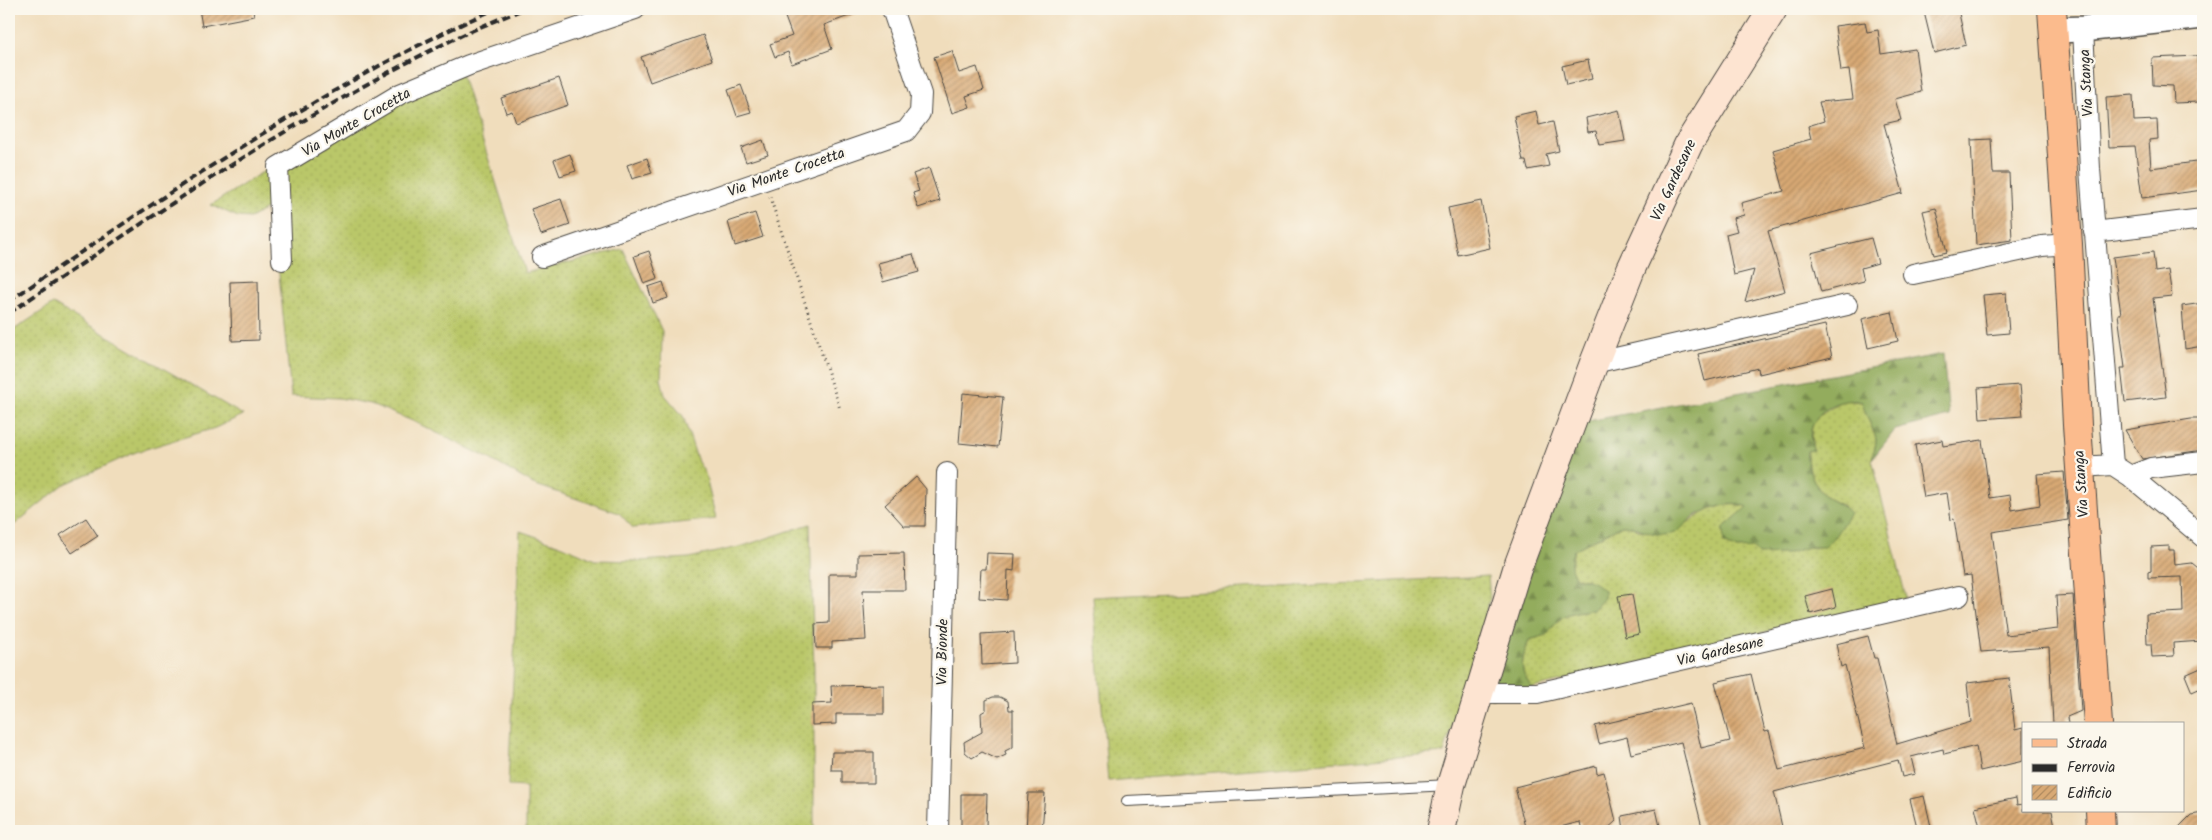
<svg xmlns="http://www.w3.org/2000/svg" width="2212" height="840" font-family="Kalam,sans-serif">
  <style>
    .grass { fill: url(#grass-dots); stroke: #72794a }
    .forest { fill: url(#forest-firs); stroke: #5f6c44 }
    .building { fill: url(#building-hatch) }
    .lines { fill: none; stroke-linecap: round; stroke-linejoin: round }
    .service-casing { stroke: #494641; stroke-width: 12 }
    .minor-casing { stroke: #494641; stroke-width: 22 }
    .tertiary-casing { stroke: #494641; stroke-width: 28 }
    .secondary-casing { stroke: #494641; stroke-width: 30 }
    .primary-casing { stroke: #494641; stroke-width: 30 }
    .path { stroke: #494641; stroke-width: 3; stroke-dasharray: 1 4; stroke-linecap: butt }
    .service { stroke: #fff; stroke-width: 10 }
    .minor { stroke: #fff; stroke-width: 20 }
    .tertiary { stroke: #fff; stroke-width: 25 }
    .secondary { stroke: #fde4d1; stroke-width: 28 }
    .primary { stroke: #fbbb8d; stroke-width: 28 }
    .rail { stroke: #2b2b2b; stroke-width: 4; stroke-dasharray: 8 4; stroke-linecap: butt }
    .labels { text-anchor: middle; stroke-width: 4.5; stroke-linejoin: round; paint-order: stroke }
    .street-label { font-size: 15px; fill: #2b2b2b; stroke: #fbf7ec }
  </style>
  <defs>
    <pattern id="grass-dots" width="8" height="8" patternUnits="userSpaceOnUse" patternTransform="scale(1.25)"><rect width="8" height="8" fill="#bac769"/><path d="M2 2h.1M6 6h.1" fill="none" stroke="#a0ab5b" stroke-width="1.8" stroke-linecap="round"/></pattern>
    <pattern id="forest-firs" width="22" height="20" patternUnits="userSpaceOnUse" patternTransform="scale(1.25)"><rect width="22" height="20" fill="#93ac5d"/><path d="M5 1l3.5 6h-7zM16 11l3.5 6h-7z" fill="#788c4d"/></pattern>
    <pattern id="building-hatch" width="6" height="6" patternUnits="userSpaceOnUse" patternTransform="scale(1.25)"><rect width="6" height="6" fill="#d8a974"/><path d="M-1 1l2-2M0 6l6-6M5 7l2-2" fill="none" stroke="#af8a5f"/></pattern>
  </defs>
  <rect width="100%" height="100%" fill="#fbf7ec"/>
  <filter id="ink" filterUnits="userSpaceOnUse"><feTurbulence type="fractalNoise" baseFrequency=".02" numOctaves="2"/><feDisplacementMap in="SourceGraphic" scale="10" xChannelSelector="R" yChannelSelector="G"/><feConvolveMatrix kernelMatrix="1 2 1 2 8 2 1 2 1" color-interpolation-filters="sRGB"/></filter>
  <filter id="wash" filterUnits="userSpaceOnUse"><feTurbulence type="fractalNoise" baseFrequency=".0096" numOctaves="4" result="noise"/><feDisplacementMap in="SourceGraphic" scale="20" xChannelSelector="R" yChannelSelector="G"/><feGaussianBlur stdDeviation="1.12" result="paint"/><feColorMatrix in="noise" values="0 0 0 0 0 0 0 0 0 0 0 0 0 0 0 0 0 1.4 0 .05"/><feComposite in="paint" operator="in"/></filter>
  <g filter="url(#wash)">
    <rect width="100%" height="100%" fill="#f0ddbc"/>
    <path class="grass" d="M458,64L525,273L623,249L662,331L661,379L665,395L683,416L698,462L705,473L716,519L633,528L619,513L533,484L490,459L415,422L371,404L339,398L291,396L279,274L270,207L250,218L238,217L211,205L308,143Z
      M53,304L243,415L215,428L136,452L63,485L9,529V333Z
      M1843,400L1862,402C1864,414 1875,431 1876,440C1876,446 1873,453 1872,459L1906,598L1533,688C1517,671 1522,660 1529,640L1547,635C1561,614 1568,612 1593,610L1587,579L1576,578L1570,569L1574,550L1622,525H1630L1638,530L1674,533C1694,517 1721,498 1748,507L1723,528L1724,543L1737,549L1753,548L1786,554L1808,547L1815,548L1844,506C1837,503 1828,499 1823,494C1814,486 1805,463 1807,451L1813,450C1807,417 1817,416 1843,400Z
      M810,524L814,671V831H526V787L508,786L520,531L563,546L595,560L640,561L689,558L743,546Z
      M1488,576L1490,598L1444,753L1108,781L1093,597Z"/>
    <path class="forest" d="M1943,354L1949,416L1895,430L1872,459C1873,453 1876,446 1876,440C1875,431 1864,413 1862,402C1842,396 1816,409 1811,430C1809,436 1812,444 1813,450L1807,451C1805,463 1814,486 1824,495C1832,502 1842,504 1850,513L1835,536L1824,547H1808L1786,554L1758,555L1753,548L1737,549L1724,543L1723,528L1747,507C1732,500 1710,508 1695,516C1688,520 1682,530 1674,533C1656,540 1638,525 1622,525L1574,550C1570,562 1569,568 1576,578C1588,579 1596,582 1604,591V598L1593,610C1568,612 1561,614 1547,635L1529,640C1522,660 1517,671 1533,688L1491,698L1503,648L1583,422Z"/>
    <g id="blocks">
      <path class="building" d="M199,9H253L254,16L202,26Z
        M782,9H862L863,11L824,25L832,49L792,64L788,52L775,57L770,44L792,36Z
        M1936,9H1958L1966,45L1934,53L1924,12Z
        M1865,22L1867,32L1878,30L1881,54L1915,49L1921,92L1895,99L1901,120L1884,124L1903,193L1768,231L1785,291L1745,302L1754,270L1734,275L1726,234L1737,231L1733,218L1744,215L1741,203L1784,191L1773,150L1811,139L1808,126L1824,121L1819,102L1853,99L1849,70L1841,71L1835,26Z
        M703,35L712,60L650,82L641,57Z
        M952,51L959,73L977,67L984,90L966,96L970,107L952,113L934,57Z
        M2197,56L2199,102L2174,103L2173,86L2153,85L2152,58Z
        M1588,60L1592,79L1566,85L1562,66Z
        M559,78L568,105L516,123L512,111L506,113L501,98Z
        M741,85L751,112L737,116L728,90Z
        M2133,95L2134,121L2157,120L2158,139L2149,140L2151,168L2203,161V190L2142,198L2135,146L2109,147L2106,97Z
        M1619,110L1625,141L1599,145L1596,131L1588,132L1586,118Z
        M1536,111L1539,125L1553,122L1559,151L1546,154L1549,166L1528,170L1526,161H1523L1514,116Z
        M1991,139L1993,173H2009L2012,240L1976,245L1971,140Z
        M763,140L768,155L746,162L741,148Z
        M570,154L576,171L560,176L554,160Z
        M647,158L652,173L632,179L627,165Z
        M929,168L940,201L918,208L913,193L919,191L913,174Z
        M561,199L570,225L541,235L531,209Z
        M1481,201L1490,248L1458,255L1448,208Z
        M1936,208L1947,252L1934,255L1923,211Z
        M755,213L763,237L735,246L728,222Z
        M1871,238L1878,263L1861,268L1864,281L1821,292L1811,253Z
        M649,251L658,279L644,284L634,256Z
        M2153,252L2155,272L2168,270L2172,296L2153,298L2166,397L2125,402L2121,368H2125L2118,314H2121L2113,257Z
        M913,254L919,272L883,282L878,263Z
        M258,281L259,340L232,341L230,282Z
        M663,282L668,298L653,303L648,287Z
        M2006,293L2009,333L1987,335L1983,295Z
        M2203,303V346L2185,349L2182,306Z
        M1892,312L1898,341L1868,348L1862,319Z
        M1825,325L1832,357L1759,374L1758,368L1705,381L1698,354Z
        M2020,385L2023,416L1980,419L1978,388Z
        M963,393L1003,397L998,447L959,443Z
        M2191,419H2203V450L2142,459L2125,430Z
        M1942,440L1943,446L1982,440L1990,498L2010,495L2012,510L2040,505L2037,474L2064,472L2068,520L1992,532L2006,635L2058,629L2056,596L2073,595L2081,711L2067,717L2068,724H2053L2049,647L1981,652L1971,575L1963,576L1954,519L1951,520L1947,493L1924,497L1915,445Z
        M916,477L926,489L925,526H904L885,505Z
        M86,518L98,536L72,553L60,535Z
        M2169,546V550H2174L2175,565L2192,563L2203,572V641L2173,643L2174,656L2152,657L2151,644H2147L2146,614L2183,612L2182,577L2148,578V572L2151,571V547Z
        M904,553L905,590H863L866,640L832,642V648H816L815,624L829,623V574H858V554Z
        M987,553L1015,554L1014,571L1008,570L1007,600L979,598L981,569H986Z
        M1832,589L1836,607L1810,614L1805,596Z
        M1632,594L1639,634L1625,637L1618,596Z
        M1014,632L1015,663L982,665L981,634Z
        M1868,636L1874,658H1877L1897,744L1971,722L1967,683L2009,678L2015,730L2023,728V761L1980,771L1976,746L1944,754L1943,749L1911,757L1915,774L1902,777L1898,760L1774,792L1783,831H1703L1681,742L1631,754L1627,737L1599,744L1595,726L1691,703L1701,748L1730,741L1715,682L1751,674L1765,732L1769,731L1779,770L1865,748L1845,665L1841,667L1836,644Z
        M2203,667V687L2192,692L2185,675Z
        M884,685V714H836V724L812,725V704L832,703L831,686Z
        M993,697H1000L1008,701L1009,710H1013V747L1005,751L1006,755L997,759L982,752L972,758L965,752L964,742L982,732L981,713L986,710V700Z
        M832,752H874V783H842V770H831Z
        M1596,766L1597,774L1604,772L1616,821L1605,831H1582L1580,822L1544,831H1526L1515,787Z
        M1028,793H1045L1042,831H1026Z
        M961,794H987L986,827H961Z
        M1924,796L1932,831H1918L1910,799Z
        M2016,798L2017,805L2023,804V811H2052L2056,831H1981L1975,807Z
        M1656,809L1661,831H1624L1622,816Z
        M2203,813V831H2175L2191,815Z"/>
    </g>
  </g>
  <g filter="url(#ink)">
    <use href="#blocks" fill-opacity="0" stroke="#494641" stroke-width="1"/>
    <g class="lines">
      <g class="service-casing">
        <path id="service" d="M1127,801L1450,785"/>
      </g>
      <g class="minor-casing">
        <path id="minor" d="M2083,29L2090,169L2113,465
          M2094,232L2203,219
          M542,257L906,131L920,113L921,94L892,9
          M282,260L278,167L400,94L469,65L635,9
          M1913,274L2042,246L2068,244
          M1594,363L1847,305
          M2080,467L2113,465L2130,476L2203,537
          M2130,476L2151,468L2203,462
          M1479,693H1537L1959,596
          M938,831L947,473"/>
      </g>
      <g class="tertiary-casing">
        <path id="tertiary" d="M2054,30L2083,29L2203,16"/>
      </g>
      <g class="secondary-casing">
        <path id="secondary" d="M1441,831L1451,785L1517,569L1594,363L1631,269L1689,143L1773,9"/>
      </g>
      <g class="primary-casing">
        <path id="primary" d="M2052,9L2068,244L2077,425L2098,724
          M2100,811L2101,831"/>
      </g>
      <path class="path" d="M770,197L840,409"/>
      <use href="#service" class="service"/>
      <use href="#minor" class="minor"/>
      <use href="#tertiary" class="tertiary"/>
      <use href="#secondary" class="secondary"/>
      <use href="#primary" class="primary"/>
      <path class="rail" d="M9,301C166,195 321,86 495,9
        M9,313C153,216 297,115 454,39C476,28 500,19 523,9"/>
    </g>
  </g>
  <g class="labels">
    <g class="street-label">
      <text transform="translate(2086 83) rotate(-93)" y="5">Via Stanga</text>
      <text transform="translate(356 122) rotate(-30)" y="5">Via Monte Crocetta</text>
      <text transform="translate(786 172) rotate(-19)" y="5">Via Monte Crocetta</text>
      <text transform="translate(1673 180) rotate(-65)" y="5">Via Gardesane</text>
      <text transform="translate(2081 484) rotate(-94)" y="5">Via Stanga</text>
      <text transform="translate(1720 651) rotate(-13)" y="5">Via Gardesane</text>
      <text transform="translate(942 652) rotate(-89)" y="5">Via Bionde</text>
    </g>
  </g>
  <rect width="2212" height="840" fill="none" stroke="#fbf7ec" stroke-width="30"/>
  <rect x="2022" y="722" width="162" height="90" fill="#fbf7ec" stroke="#a8a59f"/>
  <rect x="2032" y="739" width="25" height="8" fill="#fbbb8d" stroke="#a8a59f"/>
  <text x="2067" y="748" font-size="15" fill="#2b2b2b">Strada</text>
  <rect x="2032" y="764" width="25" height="8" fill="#2b2b2b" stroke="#a8a59f"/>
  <text x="2067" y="772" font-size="15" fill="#2b2b2b">Ferrovia</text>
  <rect x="2032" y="785" width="25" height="15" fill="url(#building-hatch)" stroke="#a8a59f"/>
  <text x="2067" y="798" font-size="15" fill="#2b2b2b">Edificio</text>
</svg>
